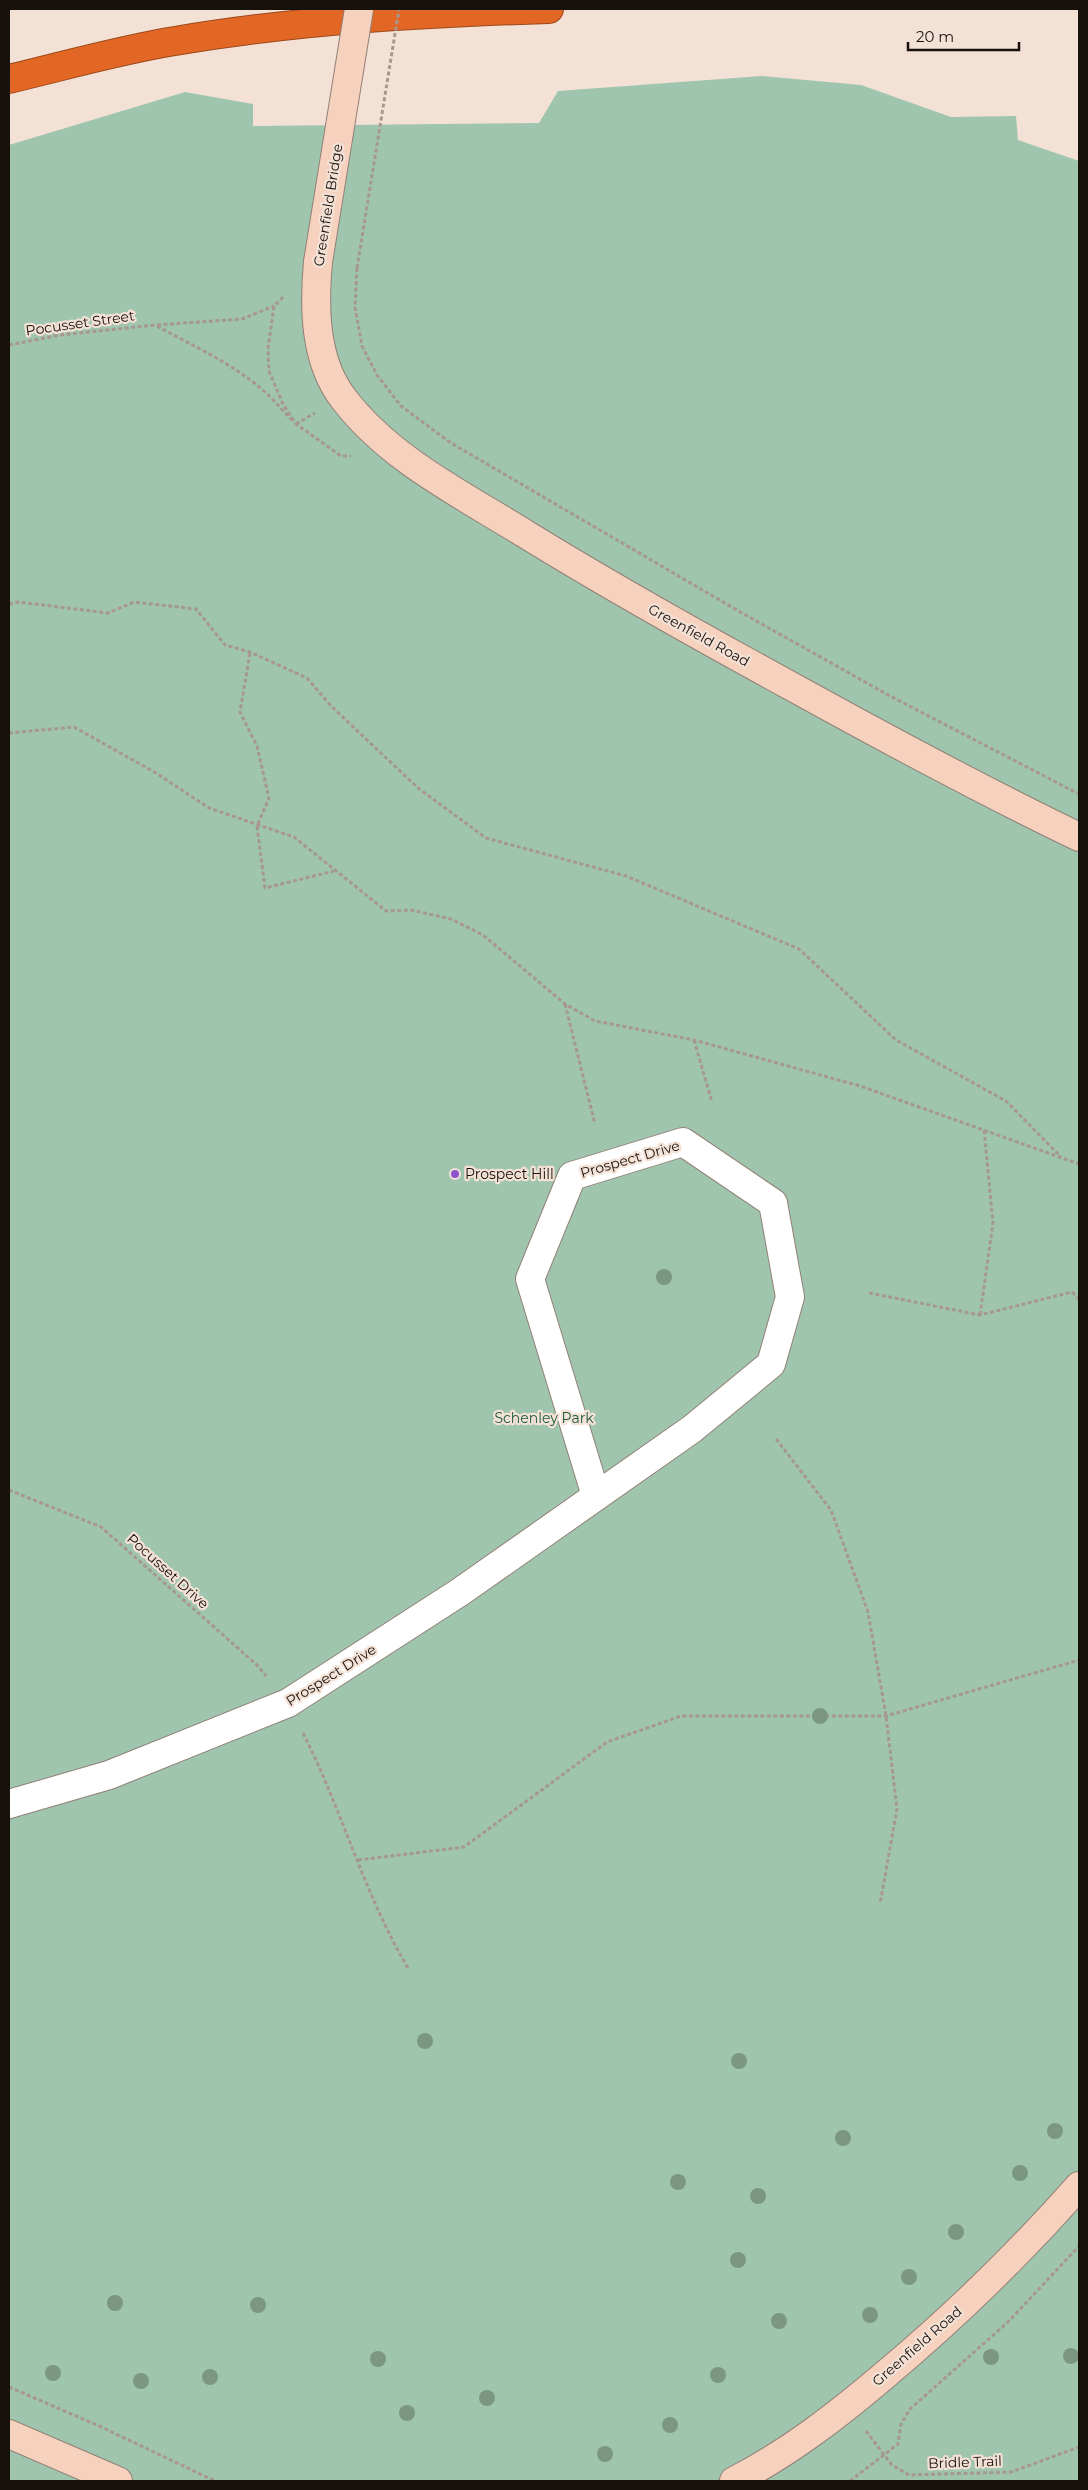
<svg xmlns="http://www.w3.org/2000/svg" width="1088" height="2490" font-family="Montserrat,sans-serif">
  <style>
    .green { fill: #a0c5af }
    .lines { fill: none; stroke-linecap: round; stroke-linejoin: round }
    .street-casing { stroke: #918075; stroke-width: 30 }
    .secondary-casing { stroke: #918075; stroke-width: 30 }
    .highway-casing { stroke: #9b491c; stroke-width: 30 }
    .path { stroke: #a6988e; stroke-width: 3; stroke-dasharray: 4 2.5; stroke-linecap: butt }
    .street { stroke: #fff; stroke-width: 28 }
    .secondary { stroke: #f6d1bd; stroke-width: 28 }
    .highway { stroke: #e26724; stroke-width: 28 }
    .secondary-bridge-casing { stroke: #918075; stroke-width: 30; stroke-linecap: butt }
    .path-bridge { stroke: #a6988e; stroke-width: 3; stroke-dasharray: 4 2.5; stroke-linecap: butt }
    .secondary-bridge { stroke: #f6d1bd; stroke-width: 28 }
    .tree { fill: #7b9781 }
    .poi-dot { fill: #8c55cc; stroke: #f4e1d5; stroke-width: 2 }
    .labels { text-anchor: middle; stroke-width: 4.5; stroke-linejoin: round; paint-order: stroke }
    .street-label { font-size: 14px; fill: #17110c; stroke: #f4e1d5 }
    .poi-label { font-size: 14px; fill: #17110c; stroke: #f4e1d5; text-anchor: start }
    .park-label { font-size: 14px; fill: #185b3c; stroke: #f4e1d5 }
  </style>
  <rect width="100%" height="100%" fill="#f4e1d5"/>
  <path class="green" d="M762,76L861,85L951,117L1016,116L1018,140L1079,161V2481H9V145L185,92L253,104V126L539,123L558,91Z"/>
  <g class="lines">
    <g class="street-casing">
      <path id="street" d="M9,1804L109,1775L288,1703L460,1592L692,1429L771,1364L790,1297L773,1203L683,1142L572,1176L530,1279L596,1496"/>
    </g>
    <g class="secondary-casing">
      <path id="secondary" d="M318,262C314,306 314,360 343,398C389,459 463,495 527,535C613,588 701,637 789,685C885,738 981,790 1079,837
        M9,2434L118,2481
        M734,2481C789,2453 839,2414 886,2374C955,2316 1019,2254 1079,2186"/>
    </g>
    <g class="highway-casing">
      <path id="highway" d="M9,79C64,66 119,50 175,41C299,20 423,13 549,9"/>
    </g>
    <path class="path" d="M357,268L355,307L362,346L377,375L401,406L451,443L735,609L890,696L1079,794
      M283,297L274,306L268,349L269,371L283,404L296,424L341,456H351
      M157,326C193,346 234,364 265,392C275,401 283,411 292,420
      M9,345L60,335L155,325L242,319L274,306
      M296,424L315,413
      M9,604L18,602L108,613L134,602L196,609L225,645L250,652L307,678L331,706L418,788L486,838L626,876L799,949L896,1040L1006,1101L1061,1157
      M250,653L240,712L257,746L269,798L257,826L265,888L334,871
      M9,733L74,727L156,773L209,808L294,837L386,911L411,910L451,919L483,935L565,1004L595,1021L694,1040L860,1086L1079,1164
      M565,1004L595,1124
      M694,1040L712,1102
      M869,1293L980,1315L1072,1292L1079,1299
      M980,1315L993,1223L984,1129
      M776,1439L831,1510L868,1612L886,1716L897,1809L880,1904
      M9,1490L101,1527L257,1665L266,1676
      M303,1733C342,1810 364,1894 408,1968
      M358,1860L464,1847L607,1742L681,1716H886L1079,1660
      M9,2387L97,2425L215,2481
      M866,2431L892,2465L909,2475L1011,2472L1079,2447
      M850,2481L898,2444L901,2424L910,2409L1008,2322L1079,2246"/>
    <use href="#street" class="street"/>
    <use href="#secondary" class="secondary"/>
    <use href="#highway" class="highway"/>
    <g class="secondary-bridge-casing">
      <path id="secondary-bridge" d="M318,262L359,9"/>
    </g>
    <path class="path-bridge" d="M357,268L399,9"/>
    <use href="#secondary-bridge" class="secondary-bridge"/>
  </g>
  <g class="tree">
    <circle cx="664" cy="1277" r="8"/>
    <circle cx="820" cy="1716" r="8"/>
    <circle cx="425" cy="2041" r="8"/>
    <circle cx="739" cy="2061" r="8"/>
    <circle cx="1055" cy="2131" r="8"/>
    <circle cx="843" cy="2138" r="8"/>
    <circle cx="1020" cy="2173" r="8"/>
    <circle cx="678" cy="2182" r="8"/>
    <circle cx="758" cy="2196" r="8"/>
    <circle cx="956" cy="2232" r="8"/>
    <circle cx="738" cy="2260" r="8"/>
    <circle cx="909" cy="2277" r="8"/>
    <circle cx="115" cy="2303" r="8"/>
    <circle cx="258" cy="2305" r="8"/>
    <circle cx="870" cy="2315" r="8"/>
    <circle cx="779" cy="2321" r="8"/>
    <circle cx="1071" cy="2356" r="8"/>
    <circle cx="991" cy="2357" r="8"/>
    <circle cx="378" cy="2359" r="8"/>
    <circle cx="53" cy="2373" r="8"/>
    <circle cx="718" cy="2375" r="8"/>
    <circle cx="210" cy="2377" r="8"/>
    <circle cx="141" cy="2381" r="8"/>
    <circle cx="487" cy="2398" r="8"/>
    <circle cx="407" cy="2413" r="8"/>
    <circle cx="670" cy="2425" r="8"/>
    <circle cx="605" cy="2454" r="8"/>
  </g>
  <circle class="poi-dot" cx="455" cy="1174" r="5"/>
  <g class="labels">
    <g class="street-label">
      <text transform="translate(328 205) rotate(-81)" y="5">Greenfield Bridge</text>
      <text transform="translate(80 323) rotate(-8)" y="5">Pocusset Street</text>
      <text transform="translate(699 635) rotate(29)" y="5">Greenfield Road</text>
      <text transform="translate(630 1159) rotate(-16)" y="5">Prospect Drive</text>
      <text transform="translate(168 1571) rotate(42)" y="5">Pocusset Drive</text>
      <text transform="translate(331 1675) rotate(-32)" y="5">Prospect Drive</text>
      <text transform="translate(917 2346) rotate(-41)" y="5">Greenfield Road</text>
      <text transform="translate(965 2462) rotate(-2)" y="5">Bridle Trail</text>
    </g>
    <g class="poi-label">
      <text x="465" y="1179">Prospect Hill</text>
    </g>
    <g class="park-label">
      <text x="544" y="1423">Schenley Park</text>
    </g>
  </g>
  <rect width="1088" height="2490" fill="none" stroke="#17110c" stroke-width="20"/>
  <path d="M908 42v8h111v-8" fill="none" stroke="#17110c" stroke-width="2.5"/>
  <text x="916" y="42" font-size="15" fill="#17110c" stroke="#f4e1d5" stroke-width="4" paint-order="stroke">20 m</text>
</svg>
